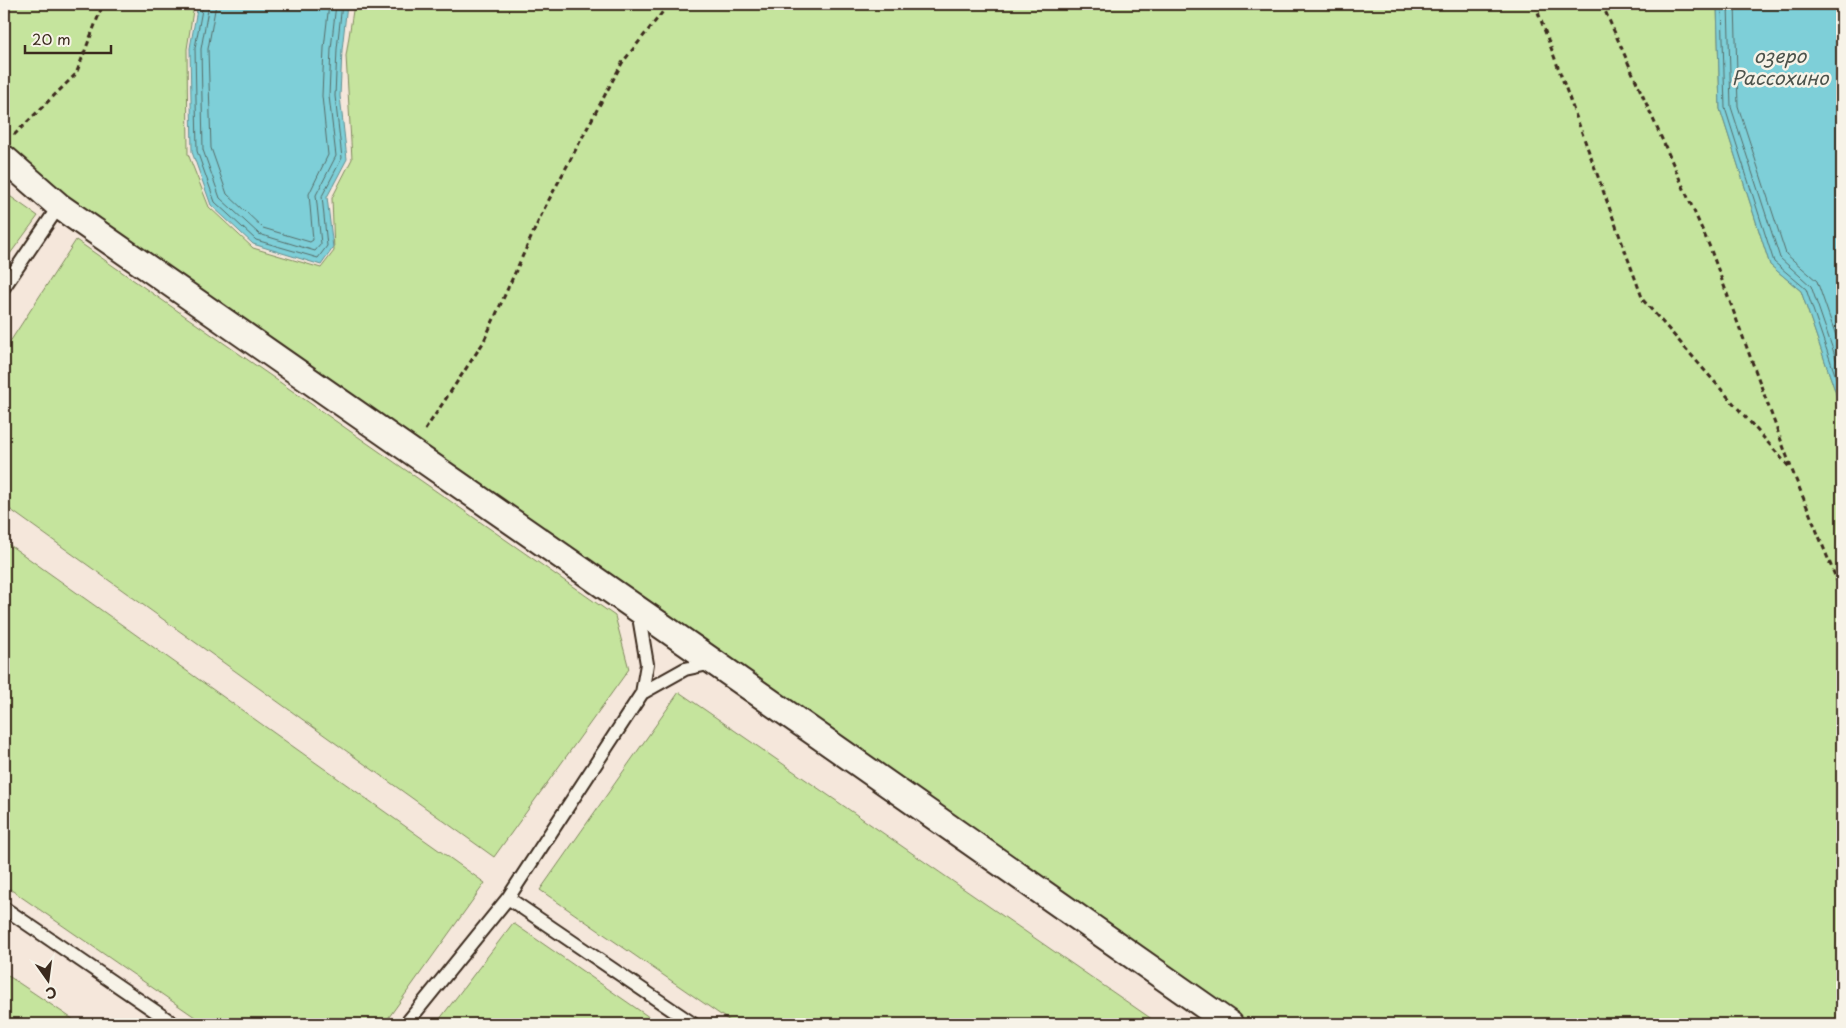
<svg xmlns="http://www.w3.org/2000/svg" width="1846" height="1028" font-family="'Playpen Sans',sans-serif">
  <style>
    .green { fill: #c5e49d; stroke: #80875e }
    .water { fill: #7ecfd8; stroke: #638d8e }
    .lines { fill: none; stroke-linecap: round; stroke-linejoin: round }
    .shore { stroke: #566c68; stroke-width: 1 }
    .lane-casing { stroke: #3b2a1e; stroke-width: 16 }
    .street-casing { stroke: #3b2a1e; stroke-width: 29 }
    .path { stroke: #3b2a1e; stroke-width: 3; stroke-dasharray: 5 4; stroke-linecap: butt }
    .lane { stroke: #f7f3e8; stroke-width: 12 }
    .street { stroke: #f7f3e8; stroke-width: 25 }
    .labels { text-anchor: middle; stroke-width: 5; stroke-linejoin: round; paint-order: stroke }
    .water-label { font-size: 19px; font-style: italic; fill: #4c534c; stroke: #f7f3e8 }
  </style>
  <rect width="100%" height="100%" fill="#f5e7db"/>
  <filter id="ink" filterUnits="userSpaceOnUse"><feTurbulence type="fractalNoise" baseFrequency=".02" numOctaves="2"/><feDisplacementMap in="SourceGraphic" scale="10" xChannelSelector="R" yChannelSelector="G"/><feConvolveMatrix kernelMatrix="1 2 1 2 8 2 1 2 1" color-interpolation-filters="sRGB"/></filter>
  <g filter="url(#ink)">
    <path class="green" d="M4,4H194L187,49L188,154L209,207L253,248L321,268L334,251L332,198L352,159L346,56L354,4H1717L1720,109L1770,265L1801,291L1842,411V1024H1248L590,568L4,152Z
      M4,192L38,216L4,262Z
      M76,240L615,616L629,669L494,857L4,505V351Z
      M4,541L485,883L384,1024H205L4,885Z
      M679,692L1159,1024H734L540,890Z
      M513,923L659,1024H436Z
      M4,973L80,1024H4Z"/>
    <path class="water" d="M198,4H347L342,50L340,96L347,159L327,197L333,248L321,265L253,244L211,205L192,152L190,48Z
      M1717,4H1842V411L1801,291L1770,265L1720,109Z"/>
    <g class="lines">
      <path class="shore" d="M203,4L195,48L197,151L215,202L256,240L318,258L327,246L322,196L342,158L335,96L337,49L342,4
        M209,4L201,49L203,150L220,198L259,234L315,251L321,244L316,195L336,156L329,96L331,49L336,4
        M216,4L208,49L211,148L227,194L263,228L310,242L313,240L309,194L328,155L322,96L324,48L329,4
        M1722,4L1725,108L1774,262L1806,289L1842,395
        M1728,4L1731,107L1780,258L1811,286L1842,376
        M1735,4L1738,106L1786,254L1817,281L1842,353"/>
      <g class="lane-casing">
        <path id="lane" d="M4,287L59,206
          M638,611L647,664L642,693
          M508,898L693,1024
          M4,908L174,1024
          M406,1024L508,898L642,693L685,669L713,663"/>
      </g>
      <g class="street-casing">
        <path id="street" d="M4,158L59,206L715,663L1230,1024"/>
      </g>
      <path class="path" d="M1535,4L1643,300L1791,469
        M1602,4L1709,245L1792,470L1842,593
        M14,135L76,74L103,4
        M425,430L483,343L544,209L622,63L669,4"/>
      <use href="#lane" class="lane"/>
      <use href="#street" class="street"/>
    </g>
  </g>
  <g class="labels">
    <g class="water-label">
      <text x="1780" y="63">озеро<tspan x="1780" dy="22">Рассохино</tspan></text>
    </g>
  </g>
  <rect width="1846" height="1028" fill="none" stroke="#f7f3e8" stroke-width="20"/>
  <rect x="10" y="10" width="1826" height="1008" fill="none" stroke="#3b2a1e" stroke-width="2" filter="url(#ink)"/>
  <g transform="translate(48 980) rotate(166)" stroke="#f7f3e8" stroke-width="4" paint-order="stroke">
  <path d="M0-4L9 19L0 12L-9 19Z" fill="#3b2a1e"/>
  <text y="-8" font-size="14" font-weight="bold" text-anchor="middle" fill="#3b2a1e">С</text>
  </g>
  <path d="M25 45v8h86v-8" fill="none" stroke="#3b2a1e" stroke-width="2.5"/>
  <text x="32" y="45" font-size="15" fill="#3b2a1e" stroke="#f7f3e8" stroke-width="4" paint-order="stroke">20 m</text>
</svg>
